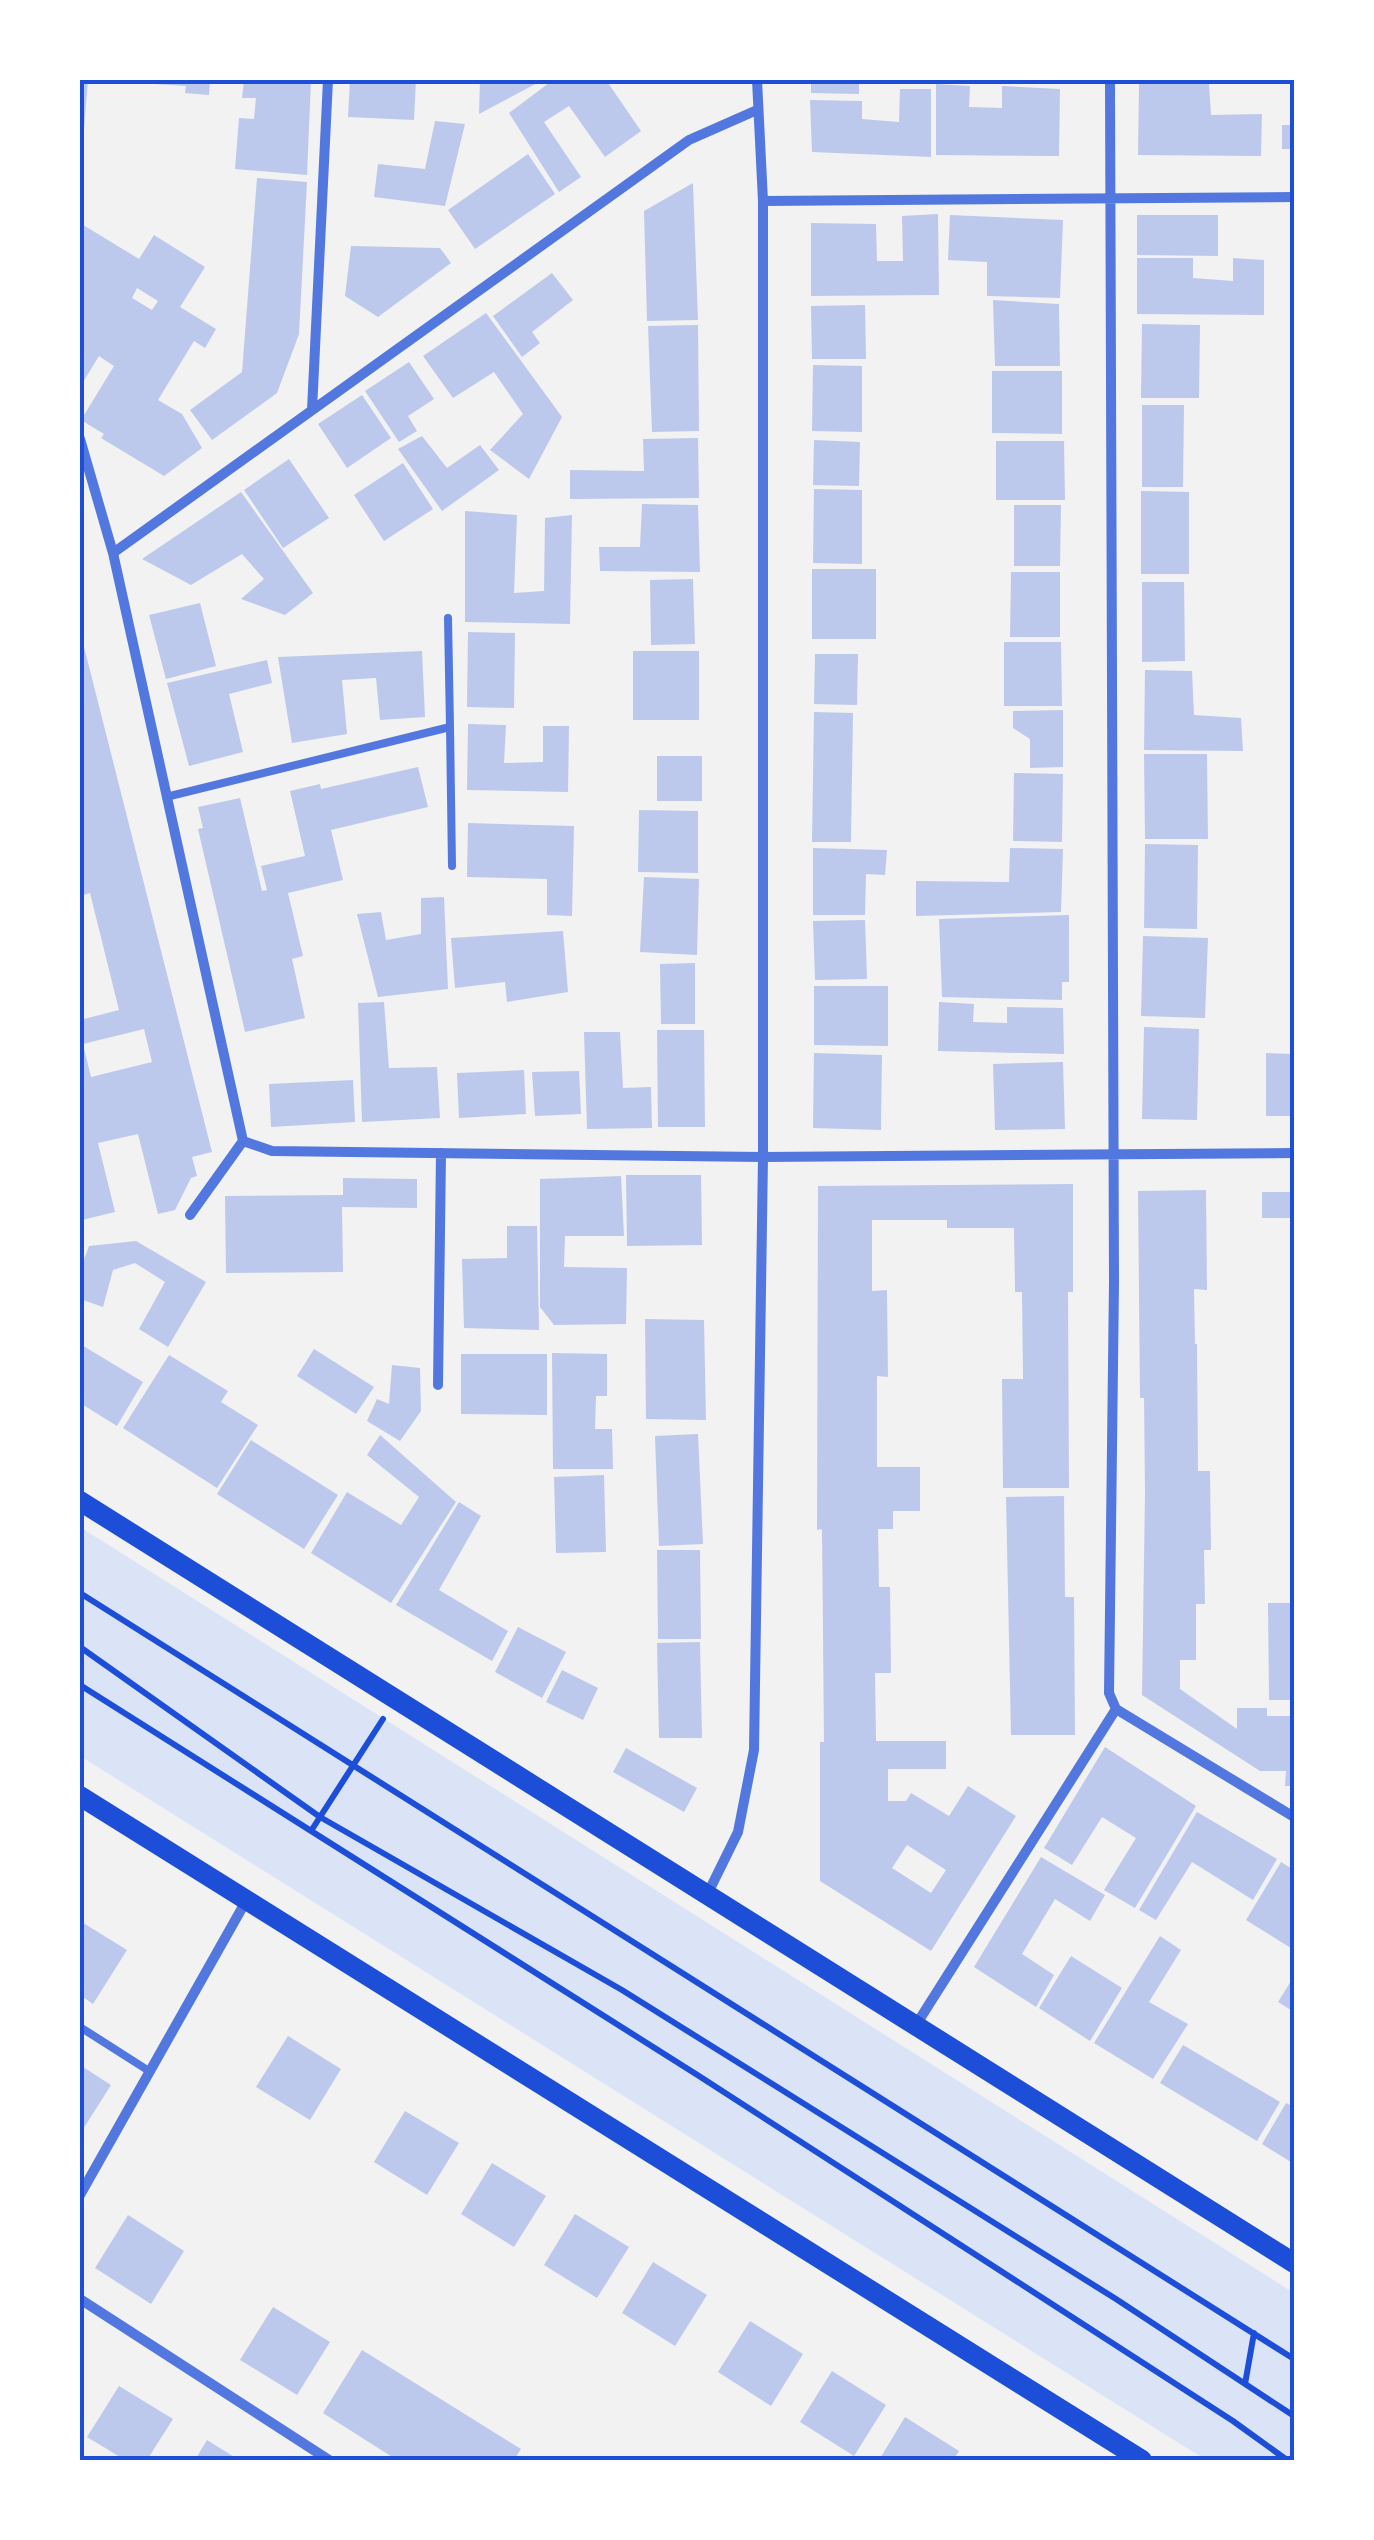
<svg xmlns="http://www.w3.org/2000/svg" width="1374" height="2540" font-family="'Nunito Sans',sans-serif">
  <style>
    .green { fill: #dbe4f7 }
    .building { fill: #bdc9ec; fill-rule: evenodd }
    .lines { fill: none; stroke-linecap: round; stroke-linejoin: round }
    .path { stroke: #1d4ed8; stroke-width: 6 }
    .service { stroke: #5277de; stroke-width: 8 }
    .minor { stroke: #5277de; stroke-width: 10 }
    .secondary { stroke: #1d4ed8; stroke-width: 20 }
    .neatline { fill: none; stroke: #1d4ed8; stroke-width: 4 }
  </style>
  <rect width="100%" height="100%" fill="#f2f2f2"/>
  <path class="green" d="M80,1527L1294,2293V2460H1206L80,1756Z"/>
  <path class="building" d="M80,80H88L83,142H80Z
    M139,80H210L209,95L185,93L186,86L139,83Z
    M244,80H311L307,175L235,169L239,118L254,119L256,98H242Z
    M350,80H416L414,120L348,117Z
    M480,80H543L479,114Z
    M553,80H606L641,131L605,157L569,106L544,122L581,177L559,192L509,113Z
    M811,80H859V94L811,93Z
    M936,84L970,86L969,107L1002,108V86L1060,89L1059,156L936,155Z
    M1139,84H1209L1211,115L1262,114L1261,156L1138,155Z
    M900,89H931V157L812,152L810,100L862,101V119L899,122Z
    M435,121L465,124L445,206L374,197L378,164L425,169Z
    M1282,125H1294V149H1282Z
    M528,154L555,194L475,249L448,210Z
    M257,178L307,182L299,334L277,393L212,440L190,410L242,372Z
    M693,183L698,320L647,321L644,211Z
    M938,214L939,295L811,296V223L876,224L877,261H903L902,216Z
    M950,215L1063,220L1060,298L987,296V262L948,260Z
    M1137,215H1218V256L1137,255Z
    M80,223L139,259L154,235L205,267L180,307L216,329L205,348L194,341L158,400L182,414L202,448L164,476L101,438L104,434L81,420L114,366L99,356L80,387ZM137,288L158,301L152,310L132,298Z
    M351,246L440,248L451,263L378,317L345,296Z
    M1137,258H1193V278L1233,281V258L1264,260V315L1137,314Z
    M552,273L573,300L532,332L540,343L522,357L493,316Z
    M993,300L1059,304L1060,366H995Z
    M865,305L866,359H812L811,306Z
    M486,313L562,417L529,479L490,450L523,414L494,372L453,398L423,356Z
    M1142,324L1200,325L1199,398H1141Z
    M698,325L699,431L652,432L648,326Z
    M409,362L434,399L408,416L417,431L399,442L365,391Z
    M813,365L862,366V432L812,431Z
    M992,371H1062V434L992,433Z
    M362,395L391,438L347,468L318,424Z
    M1142,405H1184L1183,487H1142Z
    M422,436L447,468L480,445L499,470L442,511L398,449Z
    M698,438L699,498L570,499V470L644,471L643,439Z
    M814,440L860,442L859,486L813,485Z
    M996,441H1064L1065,500H996Z
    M289,459L329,518L283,548L244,490Z
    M403,463L433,509L384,541L354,495Z
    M814,489L862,490V564L813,563Z
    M1141,491L1189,492V574H1141Z
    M241,492L313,593L285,615L241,599L264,579L242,554L191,585L142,559Z
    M642,504L698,505L700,572L600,571L599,547H640Z
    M1014,505H1061L1060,566H1014Z
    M465,511L517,515L514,593L544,591L545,518L572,515L570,624L465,622Z
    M812,569H876V639H812Z
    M1011,572H1060V637H1010Z
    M693,579L695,644L651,645L650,580Z
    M1142,582H1184L1185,661L1142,662Z
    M200,603L216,666L166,679L149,615Z
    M80,631L212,1152L192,1157L197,1176L191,1178L175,1210L158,1214L138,1134L98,1143L115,1212L82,1220L80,1020L119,1010L90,893L80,896ZM144,1029L152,1062L91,1077L83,1044Z
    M468,632L515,633L514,708L467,707Z
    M1004,642H1061L1062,706H1004Z
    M422,651L425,717L380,720L376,678L342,680L347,734L292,743L278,657Z
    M633,651H699V720H633Z
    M815,654H858L857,705L814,704Z
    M267,660L272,683L229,694L243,752L189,766L167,683Z
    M1145,670L1192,671L1194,715L1241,718L1243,751L1144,750Z
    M1063,710V767L1030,768V739L1013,728V711Z
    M814,712L853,713L851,842H812Z
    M468,724L506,725L504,763L543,762V726H569L568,792L467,790Z
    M1144,754H1207L1208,839H1145Z
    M657,756H702V801H657Z
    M418,767L428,807L331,830L343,880L288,893L303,956L292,959L305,1018L245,1032L198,829L203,828L198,807L240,798L262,891L267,890L261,866L305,856L290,791L320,784L321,789Z
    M1014,773L1063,774L1062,842L1013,841Z
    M639,810L698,811V873L638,872Z
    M468,823L574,826L572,916L547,915V879L467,877Z
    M1145,844L1198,845L1197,929L1144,928Z
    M813,848L887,850L885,875L866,874L865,915H813Z
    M1010,848L1063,849L1061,912L916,916V881L1009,882Z
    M644,877L699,879L697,955L640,952Z
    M444,897L448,989L378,997L357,914L381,912L386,940L421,934V898Z
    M1069,915V982H1062V1000L942,997L939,919Z
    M865,920L867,979L815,980L813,921Z
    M563,931L568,992L507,1002L505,982L455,988L451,938Z
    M1143,936L1208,938L1205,1018L1141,1016Z
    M695,963V1024H661L660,964Z
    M814,986H888V1046L814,1045Z
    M384,1002L389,1068L437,1067L440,1118L362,1122L358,1003Z
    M939,1002L974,1004L973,1022L1007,1023V1007L1063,1008L1064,1054L938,1051Z
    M1144,1027L1199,1029L1197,1120L1142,1119Z
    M657,1030H704L705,1127H658Z
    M584,1032H620L623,1088L651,1087L652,1128L587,1129Z
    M814,1053L882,1055L881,1130L813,1128Z
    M1266,1053L1293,1054L1294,1116H1266Z
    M1063,1062L1065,1129L995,1130L993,1064Z
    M524,1070L526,1114L459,1118L457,1073Z
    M579,1071L581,1114L535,1116L532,1072Z
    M353,1080L355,1122L271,1127L269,1084Z
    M626,1175H701L702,1245L627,1246Z
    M621,1176L624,1236H565L564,1267L627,1268L626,1324L554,1325L540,1307V1179Z
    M343,1178L417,1179V1208L342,1207L343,1272L226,1273L225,1196L343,1195Z
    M1073,1184V1292H1068L1069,1488H1003L1002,1379H1023L1022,1292H1015L1014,1228H947V1220H872V1291L887,1290L888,1377L877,1376V1467H920V1511H893V1529H878L879,1587H890L891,1673H875L876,1741H946V1769H888V1801H906L911,1793L949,1816L968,1786L1016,1816L931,1951L820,1881V1742H824L822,1529L817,1530L818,1186ZM907,1845L946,1870L931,1893L892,1868Z
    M1206,1190L1207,1290L1194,1289L1195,1344H1197L1198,1471H1210L1211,1550H1204L1205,1604H1196V1660H1180V1689L1237,1729V1708H1267V1716H1294V1786H1285L1286,1771H1260L1142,1695L1145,1493L1144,1398H1140L1138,1191Z
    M1262,1192H1294V1218H1262Z
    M507,1226H537L539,1330L464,1328L462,1259L507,1258Z
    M136,1241L206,1282L168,1347L139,1329L165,1282L135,1263L113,1270L103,1307L80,1299V1270L89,1246Z
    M645,1319L704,1320L706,1420L646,1419Z
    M80,1344L143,1382L117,1426L80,1403Z
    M314,1349L374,1387L356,1414L297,1376Z
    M552,1353L607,1354V1396H596L595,1429H612L613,1469H553Z
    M461,1354H547V1415L461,1414Z
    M169,1355L228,1391L221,1402L258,1425L217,1488L123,1428Z
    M392,1365L420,1368L421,1411L400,1441L367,1421L377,1399L389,1404Z
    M698,1434L703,1544L659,1546L655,1436Z
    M380,1435L456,1502L391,1603L311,1553L347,1492L401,1525L419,1497L367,1455Z
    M251,1440L338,1495L304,1549L217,1494Z
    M604,1475L606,1552L556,1553L554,1477Z
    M1064,1496L1065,1597H1074L1075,1735H1011L1006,1497Z
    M459,1502L481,1516L439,1590L508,1631L492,1661L396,1605Z
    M657,1550H700L701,1639H658Z
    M1268,1603H1294V1700H1269Z
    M518,1627L566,1652L542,1698L495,1672Z
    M700,1642L702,1738H659L657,1643Z
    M562,1670L598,1688L583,1720L546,1702Z
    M1105,1747L1196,1806L1135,1908L1104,1890L1136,1838L1102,1817L1072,1865L1044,1848Z
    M626,1748L697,1788L684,1812L613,1772Z
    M1197,1812L1277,1859L1253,1900L1192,1862L1156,1920L1139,1910Z
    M1041,1857L1105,1895L1090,1921L1055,1899L1022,1954L1054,1975L1036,2007L974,1967Z
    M1281,1862L1294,1870V1950L1246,1920Z
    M80,1921L127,1950L93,2004L80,1995Z
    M1160,1936L1181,1950L1149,2002L1188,2024L1153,2079L1094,2043Z
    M1071,1956L1122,1988L1090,2041L1039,2008Z
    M1294,1976V2012L1278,2002Z
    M288,2036L341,2069L310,2120L256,2087Z
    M1183,2045L1280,2102L1257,2141L1160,2083Z
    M80,2065L111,2085L80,2134Z
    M1286,2103L1294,2107V2164L1262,2144Z
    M405,2111L459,2143L427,2195L374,2162Z
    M492,2163L546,2196L514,2247L461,2214Z
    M575,2214L629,2247L597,2298L544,2265Z
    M128,2215L184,2251L151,2304L95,2268Z
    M653,2262L707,2295L675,2346L622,2313Z
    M273,2307L330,2342L297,2395L240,2360Z
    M750,2321L803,2354L771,2406L718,2372Z
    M362,2350L521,2449L514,2460H397L323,2413Z
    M832,2371L886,2405L854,2456L800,2422Z
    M119,2386L173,2419L147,2460H125L87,2437Z
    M905,2417L959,2451L953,2460H879Z
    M207,2440L239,2460H195Z"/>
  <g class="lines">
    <path class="path" d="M80,1593L1294,2359
      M80,1647L320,1817L622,1990L1116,2299L1294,2416
      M80,1685L699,2076L1233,2421L1287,2460
      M311,1831L383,1719
      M1245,2384L1254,2333"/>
    <path class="service" d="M450,727L452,866
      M166,797L450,727L448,618
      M80,2027L149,2071"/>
    <path class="minor" d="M1110,80L1114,1282L1109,1693L1116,1709L1294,1817
      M763,201L1294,197
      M312,410L328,80
      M80,439L113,553L243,1141L190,1215
      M113,553L689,140L757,110
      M243,1141L272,1151L763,1157L1294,1153
      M438,1385L441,1153
      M707,1895L738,1832L754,1750L763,1157V201L757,80
      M916,2025L1116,1709
      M80,2195L246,1901
      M80,2299L329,2460"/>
    <path class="secondary" d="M80,1501L1294,2263
      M80,1796L1142,2460"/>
  </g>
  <rect width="1374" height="2540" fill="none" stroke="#ffffff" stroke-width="165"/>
  <rect x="82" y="82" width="1210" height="2376" class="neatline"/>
</svg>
